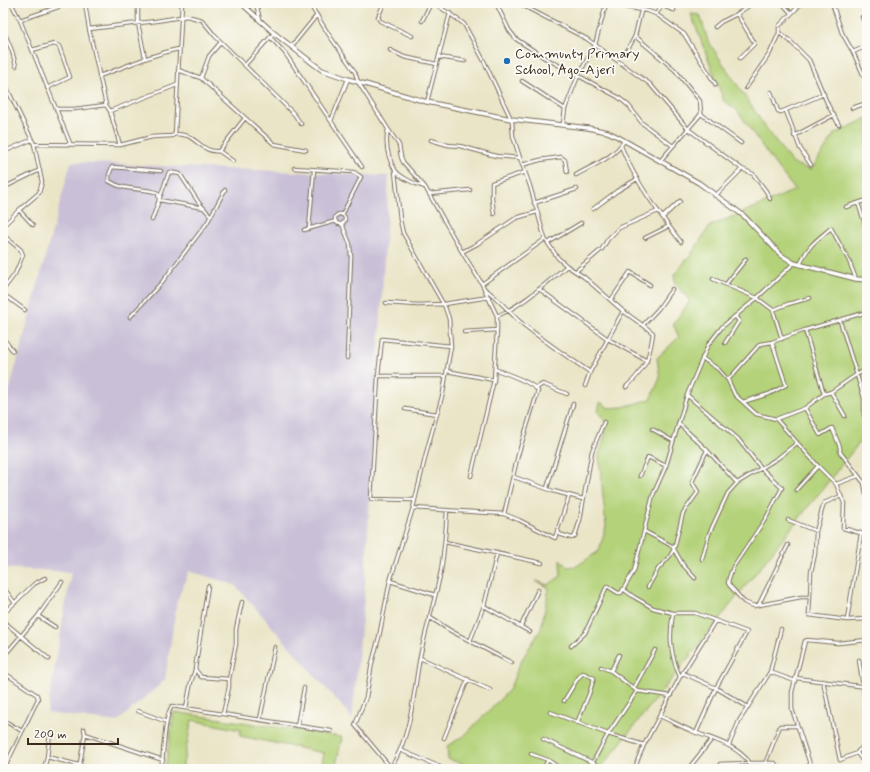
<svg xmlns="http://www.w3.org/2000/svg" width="870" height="772" font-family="Mynerve,sans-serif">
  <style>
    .industrial { fill: #c9bfd7 }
    .green { fill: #b4d279; stroke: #787e4c }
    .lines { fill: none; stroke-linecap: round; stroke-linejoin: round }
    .street-casing { stroke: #786b59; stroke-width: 4.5 }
    .secondary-casing { stroke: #786b59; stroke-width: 5.5 }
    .street { stroke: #fff; stroke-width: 2.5 }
    .secondary { stroke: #fff; stroke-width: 3.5 }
    .poi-dot { fill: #1f6fb2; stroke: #fdfcf7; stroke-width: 1.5 }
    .labels { text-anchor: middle; stroke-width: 3.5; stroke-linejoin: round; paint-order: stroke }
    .poi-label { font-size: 14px; fill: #3b2a1e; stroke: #fdfcf7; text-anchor: start }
  </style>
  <rect width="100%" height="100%" fill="#fdfcf7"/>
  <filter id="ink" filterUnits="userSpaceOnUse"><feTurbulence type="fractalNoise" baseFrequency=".025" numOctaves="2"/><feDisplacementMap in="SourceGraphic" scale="8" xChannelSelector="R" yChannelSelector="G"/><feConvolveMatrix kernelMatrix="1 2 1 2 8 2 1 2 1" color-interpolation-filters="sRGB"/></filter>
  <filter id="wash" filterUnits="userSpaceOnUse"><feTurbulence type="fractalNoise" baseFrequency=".012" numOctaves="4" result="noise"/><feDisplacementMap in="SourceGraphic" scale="16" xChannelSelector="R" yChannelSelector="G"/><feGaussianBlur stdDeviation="0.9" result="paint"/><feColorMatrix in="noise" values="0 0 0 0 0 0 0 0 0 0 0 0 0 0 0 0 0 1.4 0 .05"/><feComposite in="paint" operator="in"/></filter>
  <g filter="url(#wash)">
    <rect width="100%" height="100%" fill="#eae5c7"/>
    <path class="industrial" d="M71,162L389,176L364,598L352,720L348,713L235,585L189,571L177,601L165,680L117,722L47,713L71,572L3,568V414Z"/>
    <path class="green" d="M691,14L700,15L708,41L766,128L792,163L811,170L835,134L867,118V433L600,769H479L448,759L447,746L464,736L509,690L521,661L541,629L549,588L536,581L548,585L561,576L560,559L567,567L577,566L599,551L606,526L599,456L608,424L598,412L600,402L609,408L623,407L651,399L660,378L657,358L679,337L673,324L690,301L675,283L674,275L692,253L710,226L763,204L795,190L774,163L737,110L724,101Z
      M174,712L342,737L335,769H321L324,753L240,736L241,730L192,720L182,769H165Z"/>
  </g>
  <g filter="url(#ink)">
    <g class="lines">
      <g class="street-casing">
        <path id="street" d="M11,3L20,20L70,143
          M85,3L89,29L106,105L110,111L120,145
          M138,3V23L145,58
          M256,3L260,20
          M309,3L329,35L355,72L358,82L388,129C385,143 388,158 395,170C399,177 417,185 425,187
          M384,3L378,17L380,21L412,36
          M434,3L460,21L464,24L483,59L512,121L513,136L520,158L530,186L545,239L558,258L567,266L584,277L623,311L641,324
          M496,3L509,30L516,39L545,58L618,97L629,106L642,123L673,146
          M518,3L587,39L650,84L688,129L742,169L753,174L766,191L770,199
          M603,3L648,11L656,14L684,34L716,85
          M782,3L791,13
          M832,3L842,33L853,52L867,83
          M656,14L662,6L674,10
          M737,14L754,42V44L740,58
          M862,17L867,27
          M20,20L64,5
          M422,21L431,3
          M715,27L721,22L737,14L753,3
          M3,29L12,51L16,66
          M89,29L156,21L187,16L202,20L215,36L294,114L301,124
          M779,33L789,40L809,60L828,105L839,125
          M635,36L675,70L700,101L701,114L660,161
          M270,37L285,53L362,167
          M291,47L317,15
          M32,50L54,44L59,46L70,77L47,88
          M390,50L404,57L437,64
          M627,51L635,36L641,11
          M853,52L867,46
          M439,57L465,61
          M245,65L274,33
          M178,70L201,78L274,144L306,150
          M99,76C126,67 151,54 179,49
          M201,78L209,56L221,42
          M3,80L34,144L42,182L39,193L19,210L3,226
          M522,81L565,109
          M746,88L770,53L779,33V26L802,3
          M771,92L778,111L781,112L824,94
          M427,102L450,13
          M852,108L867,103
          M56,109H74L106,105
          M110,111L177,85
          M786,111L800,148L811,165
          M701,114L741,143
          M331,121L348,79
          M563,124L565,109L578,76L595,45L606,4
          M388,129L399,145L401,157L403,162L425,187L462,252L482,284L497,316V330L494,380L471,476
          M175,134L182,3
          M794,136L834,115
          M431,140L448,145L460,146L496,156L520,158
          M34,144L120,145L152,137L172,136L175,134C180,134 184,135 188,136C199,142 206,153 219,151L233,161
          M621,146C635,181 658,212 681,242
          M219,151L245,118
          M3,152L31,140
          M522,165L540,160L561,157L565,160L567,172
          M294,168L354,172L361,177L342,215
          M161,171L112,167L109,175V181C126,192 142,187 158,193L159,200L204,208
          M576,175C593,165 614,158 624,141
          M3,188L40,170
          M429,194L470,190
          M715,196L742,169
          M534,203L577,189
          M858,203L867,230
          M846,207L867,200
          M593,209L617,191L637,179
          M19,210L33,225
          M494,214L492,199V183L525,172
          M335 219a5 5 0 1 1 10 0a5 5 0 1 1-10 0Z
          M663,217L680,201
          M152,220L169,172L180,174L199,203L211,216
          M342,224L350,244L351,257L347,358
          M309,228L314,170
          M304,230L336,221
          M3,235L21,250L23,255L15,274L3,290
          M645,238L669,226
          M548,243L581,223
          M462,252L477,244L516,218L537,212
          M800,265C806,247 817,240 831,228L849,261L856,279
          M576,271L602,249L608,239L619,228L658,211
          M713,279L757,298L773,310L782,339
          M482,284L545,239
          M726,284L746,259
          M485,289C498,298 507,310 519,321C541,339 566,356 590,372
          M539,289L608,339L647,361
          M3,294L25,310
          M611,300L630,272L650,285
          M386,303L418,305L444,304L489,297
          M773,310L788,304L810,298
          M497,316C523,305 545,284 567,266
          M130,317L162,282L207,223L225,190
          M840,321L864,398V415L867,422
          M805,330L824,394
          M464,332L497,330
          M3,338L13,351
          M725,343L739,321L735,316
          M702,358L718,369L728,380L735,395L743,402L756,414L776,419L818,466L836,484L844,503L843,528L867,535
          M495,369C506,374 533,382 538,391L518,455L504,514
          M447,371L494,380
          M378,376H445
          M728,380L760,344L772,342
          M585,386L590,372L623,311
          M626,387C644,371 650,358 653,333L643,325L658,309L672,289
          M537,388L541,385L543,384L567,394
          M831,392L845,416
          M687,395L738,439L761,468L782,488L766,518L733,567L729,578L728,583L730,586L744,602L754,606L801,597H810L811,572L815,554L816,531L824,503L841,496
          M743,402L769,394L786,385L772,342L805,330L867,312
          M805,408L820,435L832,428L840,447V452L864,483L866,494
          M405,409L437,414
          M776,419L805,408L824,394L831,392L856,375L867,369
          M678,423L707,450L737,483
          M652,429L673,441
          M640,476L648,457L666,466
          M514,477L553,491L583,499
          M836,484L858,476
          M547,488L573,404
          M796,490L818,466
          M414,500L371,499L378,376L382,339L451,346
          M413,508L504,514L519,520L555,538L569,496
          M788,520L816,531
          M558,530L559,534L572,538L575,536L580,520L592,451L604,422
          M644,531L672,546L683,565L695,578
          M445,542L542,563
          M702,559L709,534L728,493L737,483L778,458L797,443
          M390,581L435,595
          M208,586L195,669L201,677L229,679
          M3,587L15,603
          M648,587L658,569L670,556L674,549L683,513L698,492L692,482L707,450
          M623,589L634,597L653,608L673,613H695L747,632L716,688L696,733
          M810,597L809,615L847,620L867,619
          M759,604L788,545
          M484,606L530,632
          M673,613C669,637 670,654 680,677
          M3,614L34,584L45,578
          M38,616L55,627
          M429,617L451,631L512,663
          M847,620L861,534
          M3,621L49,659
          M521,626L538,590
          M470,641L484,606L497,553
          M571,646L585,633L607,586L618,593H621L634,571L653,495L666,466L687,395L708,345L722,327L757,298L794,263
          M3,657L38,616L62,582
          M420,658L490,690
          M859,660L867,713
          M601,667L611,671L637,691L671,696
          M611,671L619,655
          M3,672L37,695L38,699L4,769
          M770,672L795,681
          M683,673L716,688L748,707
          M796,678L867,687
          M823,681L840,760L857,753
          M634,688L655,650
          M564,701L578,678L583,673L594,678L589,694L577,723
          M186,708L191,682L195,670
          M138,711L167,722
          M550,712L608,734L644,745
          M223,714L229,687V679L236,644V629L242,602
          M660,716C671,721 682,727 694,732C715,740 736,745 750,763H775L777,769
          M260,719L275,647
          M3,720L22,731
          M297,726L304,688
          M85,734L163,760
          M444,738L468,679
          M543,739L604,768
          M867,744L858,751L857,753L867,767
          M729,745L739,721L770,672L781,629
          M400,750L438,766L443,769
          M531,754L548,760L561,769
          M47,757L50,733
          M593,762L608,734L637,691
          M394,763L399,769
          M720,764L750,763
          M765,764L780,726H797
          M391,768L355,725L366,697L372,663L379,637L390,581L413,508L428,446L443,393L451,346L449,319L445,307L403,233L400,220L395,171
          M44,769L47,757L79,765
          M79,769L85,734L84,729
          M161,769C164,754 164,717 172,706L331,731
          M390,769C412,735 413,695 420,657C426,628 435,600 441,571C444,551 446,530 447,510
          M543,769L548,760
          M635,769L638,759L644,745L680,677L715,621
          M688,769L712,739
          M813,769L810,764L792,709V692L805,641L807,640L838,643L867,640"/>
      </g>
      <g class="secondary-casing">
        <path id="secondary" d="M241,3L274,33L315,65L322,70L348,79L427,102L511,119L588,128L608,132L618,137L699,183L732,207L744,216L781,255L794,263L856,279L867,280"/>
      </g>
      <use href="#street" class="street"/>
      <use href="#secondary" class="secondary"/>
    </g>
  </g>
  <circle class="poi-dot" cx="507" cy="61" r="4"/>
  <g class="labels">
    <g class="poi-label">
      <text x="515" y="58">Communty Primary<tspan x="515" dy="16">School, Ago-Ajeri</tspan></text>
    </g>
  </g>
  <rect width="870" height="772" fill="none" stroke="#fdfcf7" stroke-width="16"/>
  <path d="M28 738v6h90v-6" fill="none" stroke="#3b2a1e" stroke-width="2"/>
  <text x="34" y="738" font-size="12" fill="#3b2a1e" stroke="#fdfcf7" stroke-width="3" paint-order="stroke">200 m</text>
</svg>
